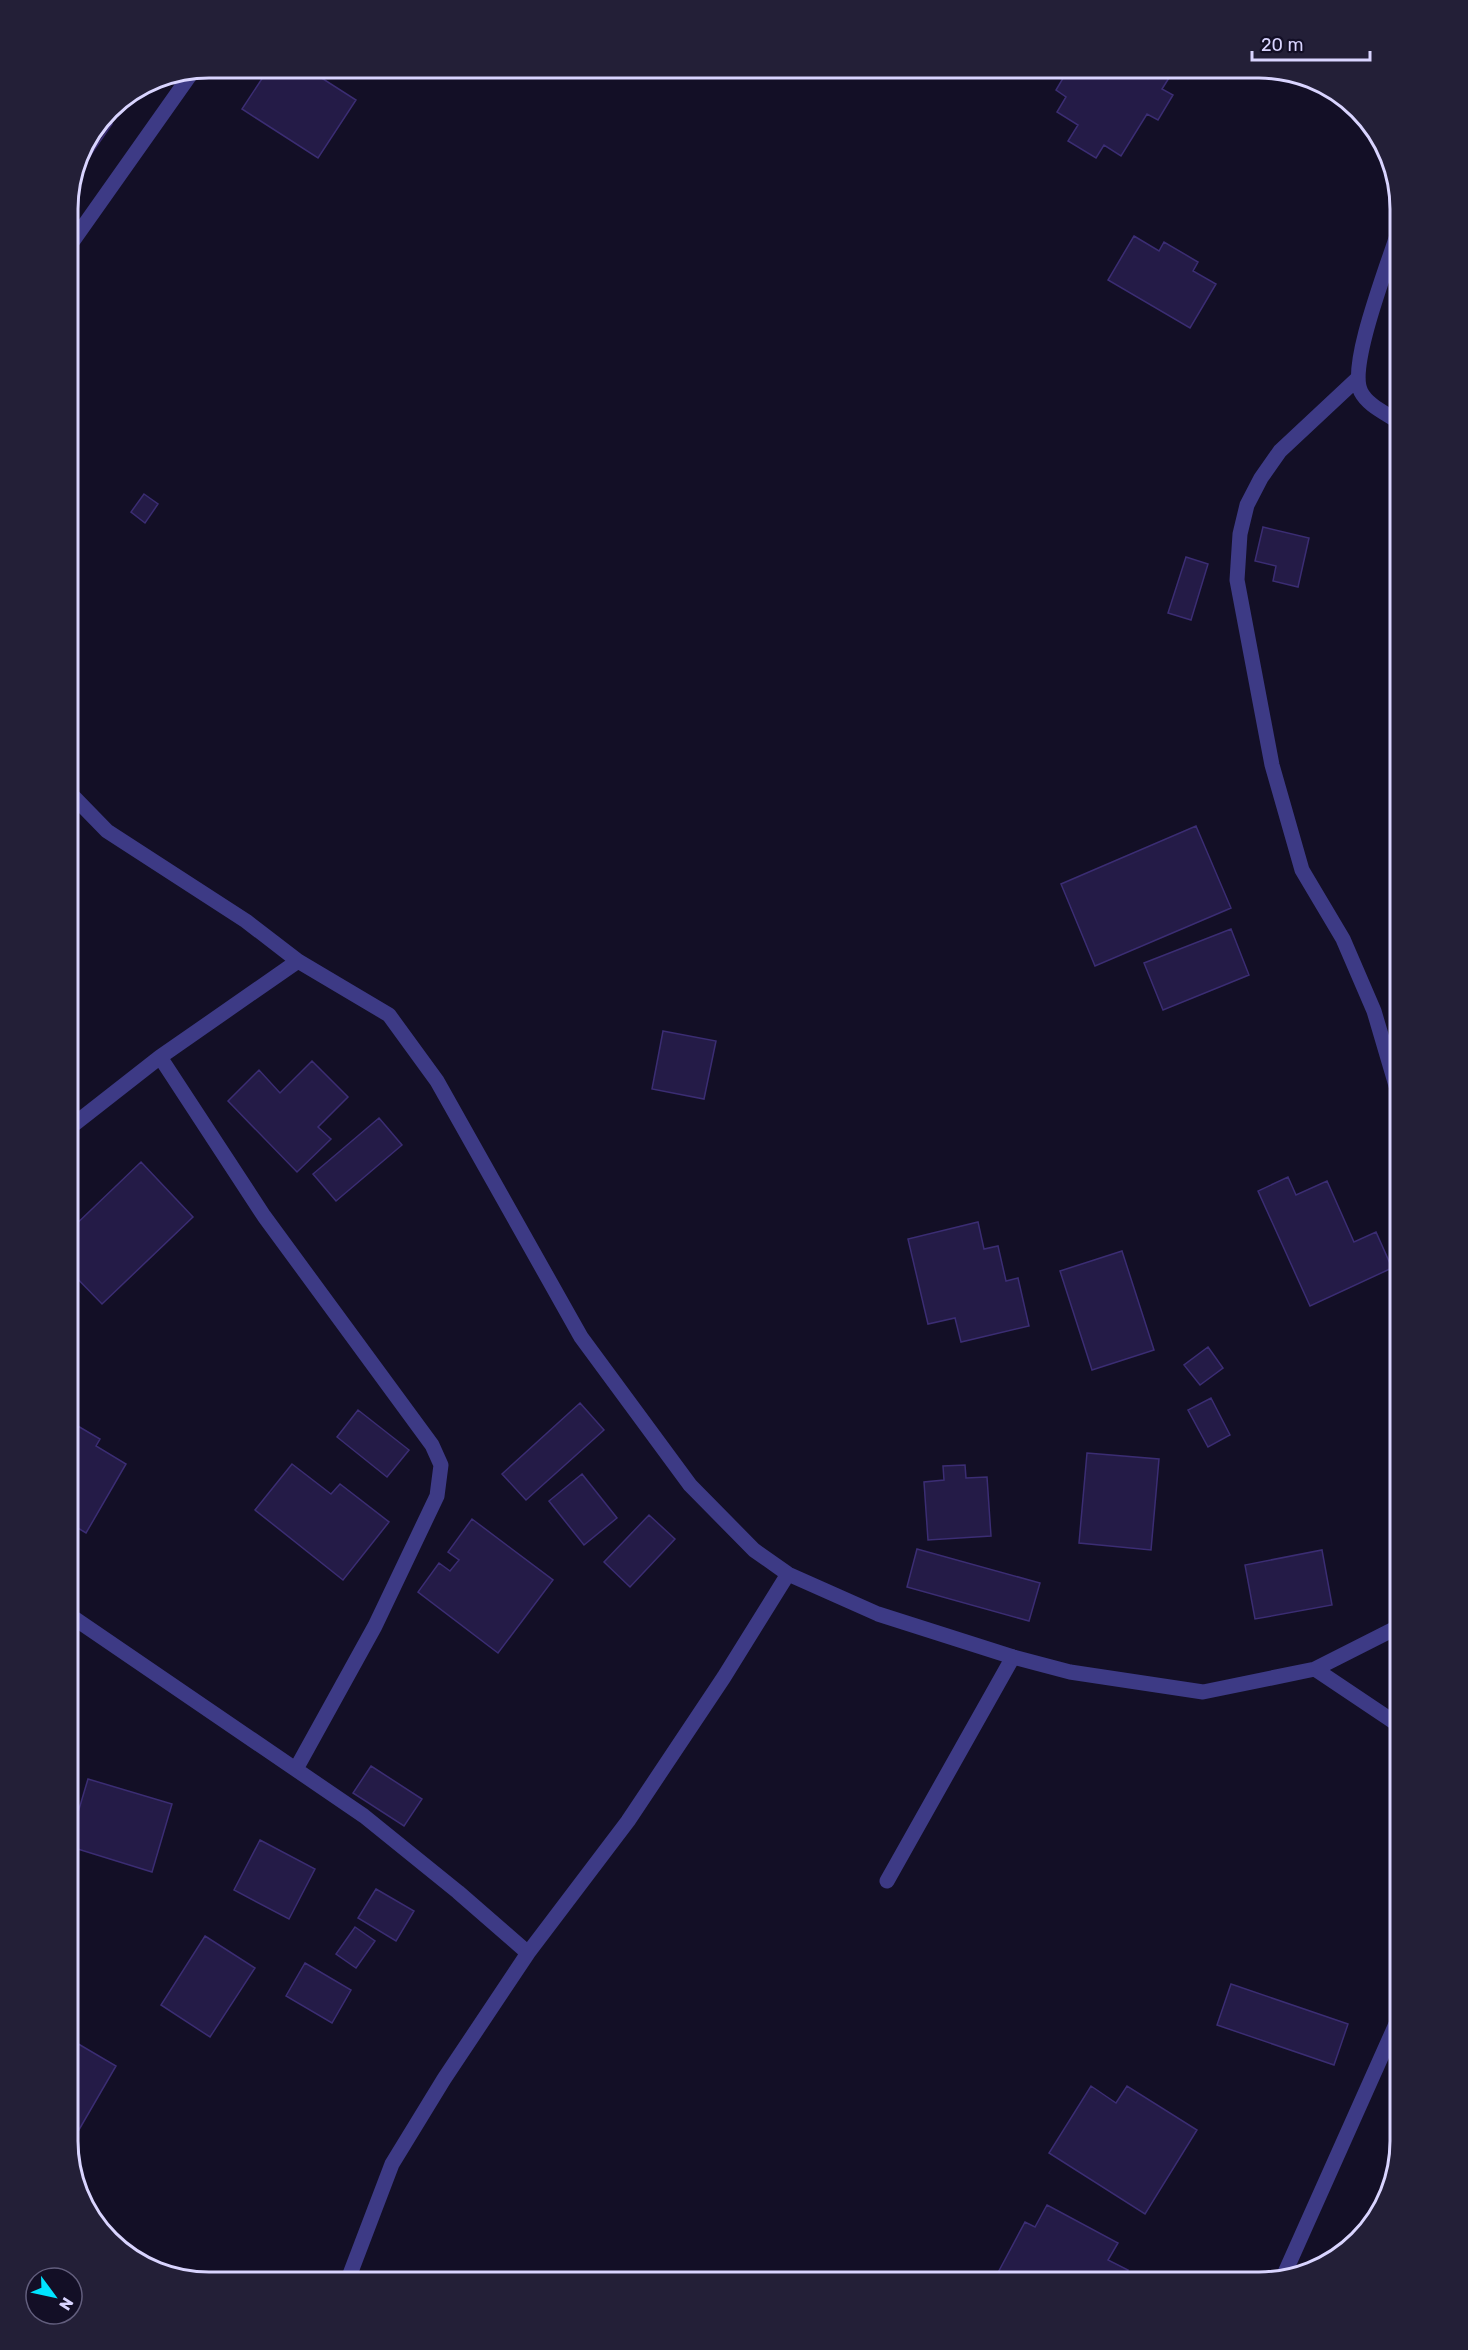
<svg xmlns="http://www.w3.org/2000/svg" width="1468" height="2350" font-family="Rubik,sans-serif">
  <style>
    .building { fill: #241b47; stroke: #3b2d73; stroke-width: 1.5 }
    .lines { fill: none; stroke-linecap: round; stroke-linejoin: round }
    .service { stroke: #3d3a85; stroke-width: 15 }
    .minor { stroke: #3d3a85; stroke-width: 15 }
    .rim { fill: none; stroke: #d9d4ff; stroke-width: 3 }
  </style>
  <rect width="100%" height="100%" fill="#130f26"/>
  <path class="building" d="M269,68H306L356,100L318,158L242,109Z
    M1069,68L1079,70L1081,68H1171L1174,70L1162,89L1173,95L1158,120L1147,114L1121,156L1104,145L1096,158L1068,141L1078,125L1057,112L1066,97L1056,90Z
    M103,117L112,124L76,176L82,147Z
    M1134,236L1159,251L1164,242L1198,262L1193,271L1216,284L1190,328L1108,280Z
    M144,494L158,504L145,523L131,512Z
    M1263,527L1309,538L1298,587L1273,581L1276,566L1255,561Z
    M1186,557L1208,564L1191,620L1168,613Z
    M1196,826L1231,908L1095,966L1061,884Z
    M1231,929L1249,975L1163,1010L1144,963Z
    M663,1031L716,1041L704,1099L652,1089Z
    M312,1061L348,1097L318,1127L331,1139L297,1172L228,1101L259,1070L280,1093Z
    M379,1118L402,1145L336,1201L313,1174Z
    M141,1162L193,1217L102,1304L68,1269V1232Z
    M1288,1177L1296,1195L1327,1181L1354,1242L1376,1232L1392,1268L1310,1306L1258,1191Z
    M978,1222L984,1249L998,1246L1006,1281L1018,1278L1029,1326L961,1342L955,1318L928,1324L908,1239Z
    M1122,1251L1154,1350L1092,1370L1060,1271Z
    M1208,1347L1223,1368L1200,1385L1184,1365Z
    M1211,1398L1230,1435L1208,1447L1188,1410Z
    M580,1403L604,1430L526,1500L502,1474Z
    M358,1410L409,1450L387,1477L337,1437Z
    M71,1422L100,1439L96,1446L126,1464L86,1533L68,1522V1429Z
    M1087,1453L1159,1459L1151,1550L1079,1543Z
    M292,1464L331,1494L340,1484L389,1522L343,1580L255,1510Z
    M965,1465L966,1478L987,1477L991,1536L928,1540L924,1482L944,1480L943,1466Z
    M582,1474L617,1518L584,1545L549,1501Z
    M649,1515L675,1539L630,1587L604,1562Z
    M472,1519L553,1580L498,1653L418,1592L439,1563L450,1571L459,1560L448,1552Z
    M917,1549L1040,1583L1029,1621L907,1587Z
    M1322,1550L1332,1605L1255,1619L1245,1565Z
    M371,1766L422,1799L404,1826L353,1793Z
    M88,1779L172,1804L152,1872L68,1846Z
    M68,1799L74,1802L68,1816Z
    M260,1840L315,1869L289,1919L234,1890Z
    M376,1889L414,1911L396,1941L358,1918Z
    M355,1927L375,1941L356,1968L336,1954Z
    M205,1936L255,1968L210,2037L161,2005Z
    M305,1963L351,1990L332,2023L286,1996Z
    M1231,1984L1348,2024L1334,2065L1217,2025Z
    M75,2042L116,2066L69,2147L68,2055Z
    M1091,2086L1116,2103L1127,2086L1197,2130L1145,2214L1049,2153Z
    M1047,2205L1118,2243L1108,2260L1128,2270L1121,2282H993L1025,2222L1035,2227Z"/>
  <g class="lines">
    <path class="service" d="M887,1881L1013,1657"/>
    <path class="minor" d="M68,248L193,71
      M1357,379L1280,451L1261,478L1247,505L1240,534L1237,580L1272,765L1302,870L1343,939L1374,1011L1400,1099
      M1400,423C1388,414 1368,406 1361,392C1347,366 1391,257 1400,226
      M68,791L107,831L246,921L298,961L389,1015L437,1081L581,1337L690,1485L754,1550L788,1574L878,1614L1013,1657L1070,1672L1203,1692L1315,1669L1400,1626
      M160,1057L264,1216L432,1445L441,1465L437,1496L375,1626L296,1769
      M68,1129L160,1057L298,961
      M68,1614L364,1816L458,1892L528,1953
      M1315,1669L1400,1726
      M1283,2277L1400,2015
      M347,2282L392,2164L444,2079L528,1953L628,1821L724,1677L788,1574"/>
  </g>
  <path d="M0 0H1468V2350H0ZM209 78H1259A131 131 0 0 1 1390 209V2141A131 131 0 0 1 1259 2272H209A131 131 0 0 1 78 2141V209A131 131 0 0 1 209 78Z" fill="#231f37" fill-rule="evenodd"/>
  <path class="rim" d="M209 78H1259A131 131 0 0 1 1390 209V2141A131 131 0 0 1 1259 2272H209A131 131 0 0 1 78 2141V209A131 131 0 0 1 209 78Z"/>
  <g transform="translate(54 2296) rotate(123)"><circle r="28" fill="#130f26" stroke="#625e7d" stroke-width="1.5"/>
  <path d="M0-4.5L10 22L0 15L-10 22Z" fill="#00e5ff"/>
  <text y="-9" font-size="16" font-weight="bold" text-anchor="middle" fill="#d9d4ff">N</text>
  </g>
  <path d="M1252 51v9h118v-9" fill="none" stroke="#d9d4ff" stroke-width="3"/>
  <text x="1261" y="51" font-size="18" fill="#d9d4ff" stroke="#130f26" stroke-width="4.5" paint-order="stroke">20 m</text>
</svg>
